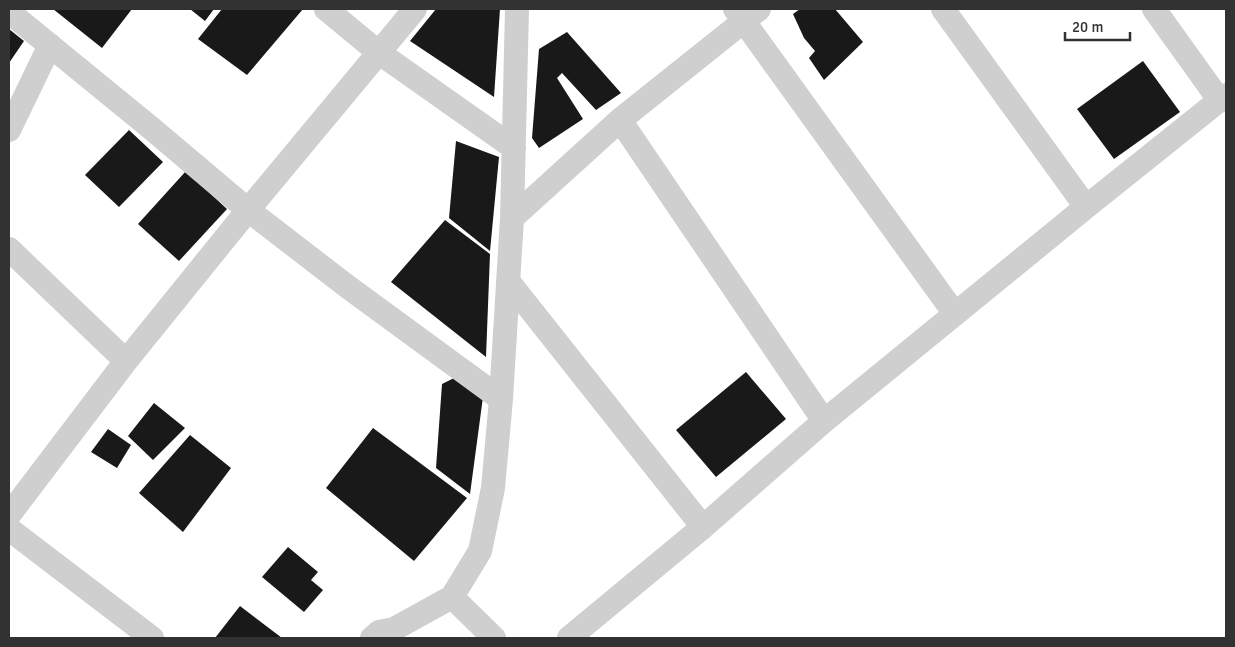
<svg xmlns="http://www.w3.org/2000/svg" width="1235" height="647" font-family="Signika,sans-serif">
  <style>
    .building { fill: #191919 }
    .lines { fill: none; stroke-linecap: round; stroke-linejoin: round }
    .street { stroke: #cfcfcf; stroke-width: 24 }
  </style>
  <rect width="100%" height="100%" fill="#fff"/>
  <path class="building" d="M53,9H132L102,48Z
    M190,9H214L205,21Z
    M222,9H303L247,75L198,39Z
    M436,9H500L494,97L410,41Z
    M800,9H835L863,42L824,80L809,58L815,51L804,38L793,14Z
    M9,29L24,41L9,63Z
    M567,32L621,93L596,110L562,73L557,78L583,119L539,148L532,138L539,49Z
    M1143,61L1180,112L1114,159L1077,109Z
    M129,130L163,162L119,207L85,175Z
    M456,141L499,157L490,251L449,218Z
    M186,171L227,209L179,261L138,224Z
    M445,220L490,254L486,357L391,282Z
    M746,372L786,419L716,477L676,430Z
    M456,377L483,397L470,494L436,468L442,384Z
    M154,403L185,428L153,460L128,436Z
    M373,428L467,498L414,561L326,488Z
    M108,429L131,445L117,468L91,452Z
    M190,435L231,468L183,532L139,493Z
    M288,547L318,572L311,580L323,590L304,612L262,577Z
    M240,606L282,638H215Z"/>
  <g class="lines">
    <path class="street" d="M326,9L378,52L514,148
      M735,9L955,314
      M943,9L1086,207
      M1154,9L1220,101
      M9,12L151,128L248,210L348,287L501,399
      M620,120L824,421
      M9,130L50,45
      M512,218L620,120L759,9
      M9,249L126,361
      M508,281L703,527
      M9,515L126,361L248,210L415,9
      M9,529L152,638
      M452,597L494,638
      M372,638L379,632L394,629L452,597L480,551L493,488L501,399L512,218L517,9
      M569,638L703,527L824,421L1086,207L1226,95"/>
  </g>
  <rect width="1235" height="647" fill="none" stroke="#323232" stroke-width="20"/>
  <path d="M1065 32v8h65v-8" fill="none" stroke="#323232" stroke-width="2.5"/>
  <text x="1072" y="32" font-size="15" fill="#323232" stroke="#ffffff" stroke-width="4" paint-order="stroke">20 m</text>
</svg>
